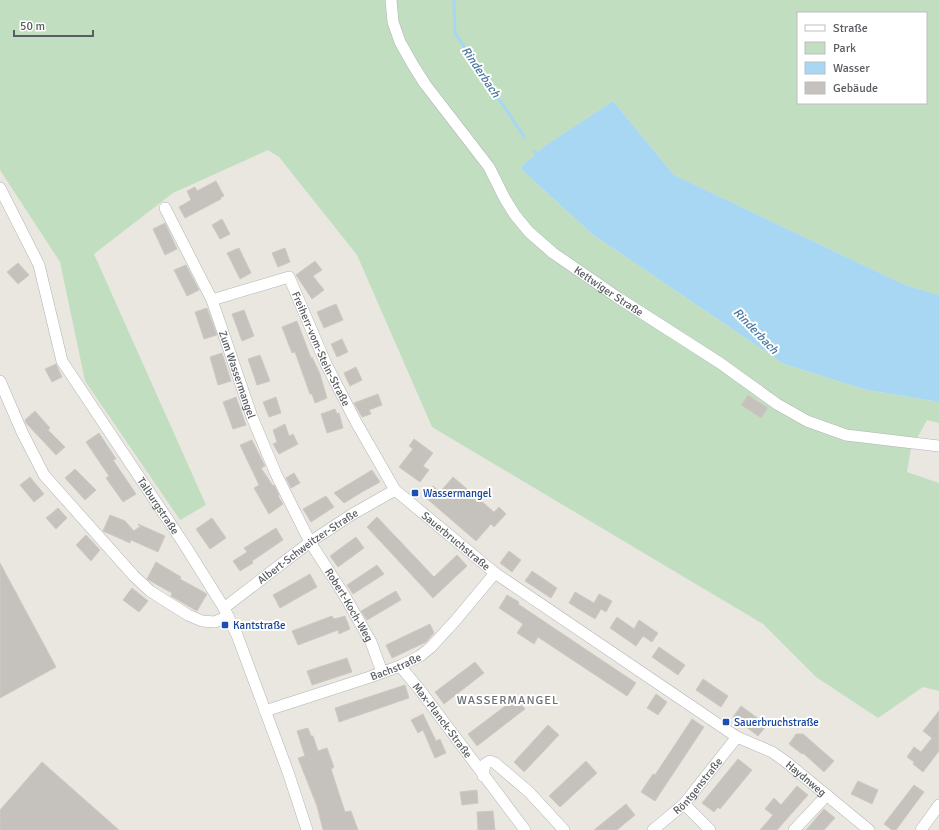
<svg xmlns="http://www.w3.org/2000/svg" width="939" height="830" font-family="Signika,sans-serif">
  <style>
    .green { fill: #c1dfc0; fill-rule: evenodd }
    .water { fill: #a7d7f3 }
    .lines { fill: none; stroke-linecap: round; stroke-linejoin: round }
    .stream { stroke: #a7d7f3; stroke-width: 3 }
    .building { fill: #c5c2be; stroke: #cec9c0 }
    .street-casing { stroke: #b1b3b7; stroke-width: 12 }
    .street { stroke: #fff; stroke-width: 11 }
    .transit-dot { fill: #1a4fb4; stroke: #fff; stroke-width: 1.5 }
    .labels { text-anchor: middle; stroke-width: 4; stroke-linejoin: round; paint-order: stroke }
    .street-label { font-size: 11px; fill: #595c60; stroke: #fff }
    .transit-label { font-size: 11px; fill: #164399; stroke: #fff; text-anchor: start }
    .water-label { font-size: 12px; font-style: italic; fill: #4879a2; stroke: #fff }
    .neighbourhood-label { font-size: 12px; letter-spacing: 1px; fill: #6a6e71; stroke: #fff }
  </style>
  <rect width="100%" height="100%" fill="#eae7e1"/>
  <path class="green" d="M0,0H939V295L905,285L674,175L613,101L546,145L520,168L592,234L784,364L867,390L939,402V423L927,420L911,449L907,472L939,483V691L923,687L878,718L816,677L763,624L432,427L357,255L279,157L268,150L173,193L94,254L206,505L180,520L85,381L60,262L0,170ZM798,13H926V103H798Z"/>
  <path class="water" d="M613,101L674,175L905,285L939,295V402L867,390L784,364L592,234L520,168L546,145Z"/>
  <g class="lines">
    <path class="stream" d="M454,0L455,33L525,138
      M534,151L539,157"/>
  </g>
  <path class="building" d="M216,181L224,196L221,197V199L185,218L179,207L191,200L187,191L195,187L197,191Z
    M222,219L230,234L220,239L212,225Z
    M165,223L177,249L165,255L153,229Z
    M239,248L251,273L240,279L227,253Z
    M285,248L290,262L278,267L272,253Z
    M315,261L322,270L313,276L324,290L312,299L296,275Z
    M18,263L29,275L18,284L7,272Z
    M186,265L199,290L187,296L174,270Z
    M336,304L343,320L324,328L317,312Z
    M207,308L217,335L204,339L195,312Z
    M244,310L254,336L242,341L232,314Z
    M297,321L311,358L312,357L320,374L327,398L315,403L312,394H310L295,352L292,353L282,327Z
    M342,339L348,352L337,357L331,344Z
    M222,353L231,381L218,385L210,357Z
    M260,355L270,381L257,385L248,359Z
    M56,364L62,377L52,382L45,369Z
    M356,367L362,380L350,386L344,373Z
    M378,394L382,405L369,410L371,414L362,417L354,403Z
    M748,395L768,408L761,418L741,405Z
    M236,397L246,425L233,429L223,402Z
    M276,397L281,413L269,417L263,402Z
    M335,409L337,414L339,413L343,428L327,433L321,414Z
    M35,411L50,428L48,430L65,447L56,455L26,423L25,420Z
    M285,424L289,436L293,434L298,444L279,454L273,444L277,442L273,430Z
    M99,433L116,459L113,460L136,494L123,502L106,478L109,476L86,442Z
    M414,439L433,453L423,466L429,470L420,482L399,467L413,449L409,446Z
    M252,440L265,466L261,468L273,486L274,485L279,495L278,496L283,504L269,514L254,488L259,485L240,445Z
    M75,469L96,490L85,500L65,478Z
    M372,470L380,482L362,492L344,503L334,493Z
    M294,473L300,483L291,488L286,478Z
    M30,477L44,494L34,502L20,485Z
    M453,477L494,512L499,507L506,514L494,527L491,524L476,541L425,497L433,486L440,492Z
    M326,496L334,507L311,522L303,509Z
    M58,508L67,518L56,529L46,518Z
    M110,515L125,521L134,531L139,527L141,528L138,524L165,536L158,552L131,540L130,543L103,531Z
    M377,517L434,577L457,555L467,566L433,598L367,527Z
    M212,518L226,538L210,549L196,529Z
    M276,528L283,540L252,561L253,563L240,571L233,561L247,552L244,548Z
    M86,535L100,550L91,561L76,545Z
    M356,537L364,548L338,567L330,556Z
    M509,551L521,560L512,572L500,563Z
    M156,562L181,577L180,579L207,594L197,611L171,596L172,593L147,579Z
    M0,563L56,667L0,698Z
    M377,565L384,574L353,594L347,585Z
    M532,571L557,588L551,598L525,581Z
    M310,574L317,587L280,608L273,595Z
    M132,588L148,601L139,612L123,600Z
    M396,591L401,600L367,620L361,611Z
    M575,592L594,603L599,594L612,601L606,612L601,609L595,619L569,603Z
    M507,595L519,602L518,604L636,683L627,696L538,637L534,644L517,633L523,624L499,608Z
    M332,616L334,619L345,616L350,629L339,634L338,630L298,645L292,631Z
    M617,617L634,629L639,620L658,633L652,642L643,636L636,646L610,628Z
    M430,624L434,633L426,642L392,658L386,645Z
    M659,647L685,665L678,675L652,657Z
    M347,658L352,672L312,685L307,671Z
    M475,662L484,673L444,704L435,692Z
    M703,679L728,696L721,707L696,690Z
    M405,685L409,698L339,722L335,708Z
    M656,694L667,702L658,715L647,708Z
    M516,698L525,709L477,746L468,734Z
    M741,706L767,725L758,736L733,717Z
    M939,711V751L923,772L913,764L914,762L907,757L914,747L921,752L932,738L923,731Z
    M423,714L436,741L440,739L446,753L435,758L423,730L418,733L411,720Z
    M692,719L704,727L655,801L641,792L653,774L655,775Z
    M548,725L559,735L524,772L514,762Z
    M308,728L311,736H313L318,751L327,748L334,767L331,769L345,812L351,811L358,830H323L317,806L298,758L305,756L297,731Z
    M796,734H803L834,761L824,772L803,753L802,754L789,744Z
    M738,759L752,770L720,809L718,807L714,812L702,803Z
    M586,761L597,773L560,807L549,796Z
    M42,762L119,830H0V810Z
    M858,781L878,790L872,804L851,794Z
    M914,785L924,792L896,830H892L884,824Z
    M797,786L808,795L777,830H760L773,815L765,809L774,798L781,805Z
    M477,790L478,803L462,805L460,792Z
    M626,804L635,815L617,830H594Z
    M824,809L835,818L824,830H806Z
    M493,811L495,830H478L477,812Z"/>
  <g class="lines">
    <g class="street-casing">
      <g id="street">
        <path id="s1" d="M391,0L393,22L400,42L413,65L425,84L489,167L505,199L515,215L529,232L553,253L617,297L720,363L777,404L807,421L846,435L939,446"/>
        <path id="s2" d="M0,188L39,265L62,361L186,547L224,608L237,635L288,772L307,830"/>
        <path id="s3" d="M165,208L212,300L252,417L276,474L310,542L343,593L371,642L382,672"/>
        <path id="s4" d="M212,300L289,277L326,364L356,422L395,490L495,573L737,737L772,752L785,761L869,830"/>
        <path d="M0,381L22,432L44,475L134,576L150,591L188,615L202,621L215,622L228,616"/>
        <path id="s5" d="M224,608L310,542L351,515L395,490"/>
        <path id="s6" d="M400,666L420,690L525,830"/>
        <path id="s7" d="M265,711L370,677L400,666L420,656L431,647L455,621L495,573"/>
        <path d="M483,776L485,764L490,761L495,763L529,792L564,830"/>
        <path d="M684,804L710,830"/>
        <path id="s8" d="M653,830L684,804L737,737"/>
        <path d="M794,830L827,795"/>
        <path d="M921,830L939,805"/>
      </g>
    </g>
    <use href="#street" class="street"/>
  </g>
  <g class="transit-dot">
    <rect x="411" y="489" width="8" height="8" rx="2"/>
    <rect x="221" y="621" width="8" height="8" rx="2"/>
    <rect x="722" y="718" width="8" height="8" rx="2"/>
  </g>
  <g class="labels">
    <g class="street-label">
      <text dy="4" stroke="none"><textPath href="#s1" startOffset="373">Kettwiger Straße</textPath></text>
      <text dy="4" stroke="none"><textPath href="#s4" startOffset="159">Freiherr-vom-Stein-Straße</textPath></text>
      <text dy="4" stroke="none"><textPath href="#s3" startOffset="182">Zum Wassermangel</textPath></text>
      <text dy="4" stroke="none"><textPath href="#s2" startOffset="359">Talburgstraße</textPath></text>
      <text dy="4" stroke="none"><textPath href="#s4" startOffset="398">Sauerbruchstraße</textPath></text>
      <text dy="4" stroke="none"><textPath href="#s5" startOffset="104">Albert-Schweitzer-Straße</textPath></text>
      <text dy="4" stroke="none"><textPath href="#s3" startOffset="439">Robert-Koch-Weg</textPath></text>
      <text dy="4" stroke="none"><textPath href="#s7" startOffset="138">Bachstraße</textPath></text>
      <text dy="4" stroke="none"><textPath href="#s6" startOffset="69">Max-Planck-Straße</textPath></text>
      <text dy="4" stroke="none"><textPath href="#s4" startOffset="822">Haydnweg</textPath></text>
      <text dy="4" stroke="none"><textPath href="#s8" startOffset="63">Röntgenstraße</textPath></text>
    </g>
    <g class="transit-label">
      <text x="423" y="497">Wassermangel</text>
      <text x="233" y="629">Kantstraße</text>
      <text x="734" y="726">Sauerbruchstraße</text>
    </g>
    <g class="water-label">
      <text transform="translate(481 72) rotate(56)" y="4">Rinderbach</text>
      <text transform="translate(756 331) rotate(46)" y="4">Rinderbach</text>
    </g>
    <g class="neighbourhood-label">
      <text x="508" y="704">WASSERMANGEL</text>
    </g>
  </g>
  <rect x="797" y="12" width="130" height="92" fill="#ffffff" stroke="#bdbebf"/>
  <rect x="805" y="25" width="20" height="6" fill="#ffffff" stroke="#bdbebf"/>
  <text x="833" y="32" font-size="12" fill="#595c60">Straße</text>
  <rect x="805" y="42" width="20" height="12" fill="#c1dfc0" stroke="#bdbebf"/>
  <text x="833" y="52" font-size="12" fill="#595c60">Park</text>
  <rect x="805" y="62" width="20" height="12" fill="#a7d7f3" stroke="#bdbebf"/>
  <text x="833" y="72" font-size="12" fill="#595c60">Wasser</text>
  <rect x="805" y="82" width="20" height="12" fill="#c5c2be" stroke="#bdbebf"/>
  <text x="833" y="92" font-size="12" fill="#595c60">Gebäude</text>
  <path d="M14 30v6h79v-6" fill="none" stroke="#595c60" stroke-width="2"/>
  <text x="20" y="30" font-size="12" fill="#595c60" stroke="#ffffff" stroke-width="3" paint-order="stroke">50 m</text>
</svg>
